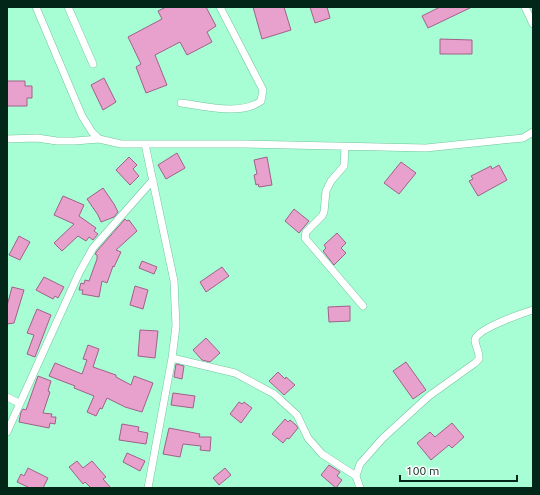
<svg xmlns="http://www.w3.org/2000/svg" width="540" height="495" font-family="Ubuntu,sans-serif">
  <style>
    .building { fill: #e8a1cc; stroke: #a16089 }
    .lines { fill: none; stroke-linecap: round; stroke-linejoin: round }
    .minor-casing { stroke: #70c49d; stroke-width: 8 }
    .minor { stroke: #fff; stroke-width: 7 }
  </style>
  <rect width="100%" height="100%" fill="#a8fed4"/>
  <path class="building" d="M166,7H206L216,26L207,32L212,42L187,55L180,42L155,55L167,85L146,93L136,67L141,64L128,37L162,19L158,11Z
    M253,7H284L291,30L262,39Z
    M310,7H327L330,18L315,23Z
    M440,7H472L428,28L422,16Z
    M440,39L472,40V54H440Z
    M104,78L116,102L103,110L91,85Z
    M7,81H25V86H32V98H27V106H7Z
    M177,153L185,168L166,179L158,165Z
    M129,157L137,165L133,169L139,176L130,185L116,170Z
    M267,157L272,185L259,187L258,184L256,185L254,175L257,174L254,160Z
    M401,162L416,173L399,194L384,183Z
    M499,165L507,180L478,196L469,181L473,179L471,176L491,166L492,169Z
    M103,188L114,204L118,212L114,217L101,222L98,215L87,199Z
    M63,196L84,205L79,216L96,228L94,231L98,234L93,240L89,237L86,241L78,236L62,251L54,243L74,224L54,215Z
    M294,209L309,221L299,233L285,221Z
    M125,219L127,221L129,220L137,231L116,250L121,252L114,267L113,266L107,283L102,281L99,297L82,294L83,290H79L81,283L84,284L85,280L89,281L97,259V255L95,254L97,251Z
    M337,233L346,243L341,248L346,253L334,265L323,251L326,248L324,245Z
    M19,236L30,242L20,260L9,255Z
    M142,261L157,267L154,274L139,268Z
    M222,267L229,276L206,292L200,282Z
    M44,277L64,287L58,298L55,296L53,299L36,290Z
    M135,286L148,290L143,309L130,305Z
    M12,287L24,290L14,323L7,324V306Z
    M350,306V321L329,322L328,307Z
    M37,309L51,315L35,357L27,354L34,335L27,333Z
    M140,330L158,331L155,358L138,356Z
    M206,338L220,353L210,362L202,360L193,350Z
    M88,345L99,349L93,367L116,375V377L131,385L134,376L153,383L142,412L125,407L107,398L102,409L100,408L96,416L87,412L94,396L74,388L75,386L49,376L55,363L82,374L87,360L83,359Z
    M406,362L426,390L413,399L393,371Z
    M176,364L184,366L182,379L174,377Z
    M278,372L285,379L286,377L295,385L284,395L269,381Z
    M38,376L51,381L48,391L50,392L43,413L52,414L51,417H56L55,424L50,423L49,428L19,422L21,412L23,409L26,410Z
    M173,393L195,396L193,408L171,405Z
    M239,402L242,404L244,402L252,408L241,423L230,414Z
    M285,419L288,422L290,420L296,425L298,428L289,439L287,438L283,443L272,434Z
    M452,423L464,437L452,448L449,445L431,460L417,443L430,432L435,437Z
    M122,424L139,427L138,431L148,433L146,444L119,440Z
    M169,428L200,434L199,437H211L210,451L200,450L201,446L183,444L180,457L163,454Z
    M127,453L145,461L140,471L123,462Z
    M77,461L83,468L92,461L106,477L103,479L111,488H91L85,482L83,484L69,467Z
    M329,465L340,472L337,476L342,480L336,488L321,475Z
    M28,468L48,478L43,488H30L17,482L21,474L24,476Z
    M225,468L231,475L219,485L213,478Z"/>
  <g class="lines">
    <g class="minor-casing">
      <path id="minor" d="M36,7L82,116L92,132L99,139L121,144H244L426,148L523,138L533,132
        M68,7L93,64
        M525,7L533,24
        M181,103C204,106 241,116 261,101L263,90L220,7
        M7,139L37,138L57,141H75L99,139
        M145,144L174,281L176,326L172,358L148,488
        M345,147L344,166L331,181L326,191L324,212L322,216L306,232L305,238L363,306
        M172,358L235,373L274,394L297,415L308,438L322,454L356,476
        M7,397L19,403
        M7,432L79,273L93,248L153,180
        M360,488L356,476L360,464L383,438L429,396L475,363L479,359C480,352 475,346 475,340C476,329 523,313 533,310"/>
    </g>
    <use href="#minor" class="minor"/>
  </g>
  <rect width="540" height="495" fill="none" stroke="#022719" stroke-width="16"/>
  <path d="M400 475v6h117v-6" fill="none" stroke="#022719" stroke-width="2"/>
  <text x="406" y="475" font-size="12" fill="#022719" stroke="#ffffff" stroke-width="3" paint-order="stroke">100 m</text>
</svg>
